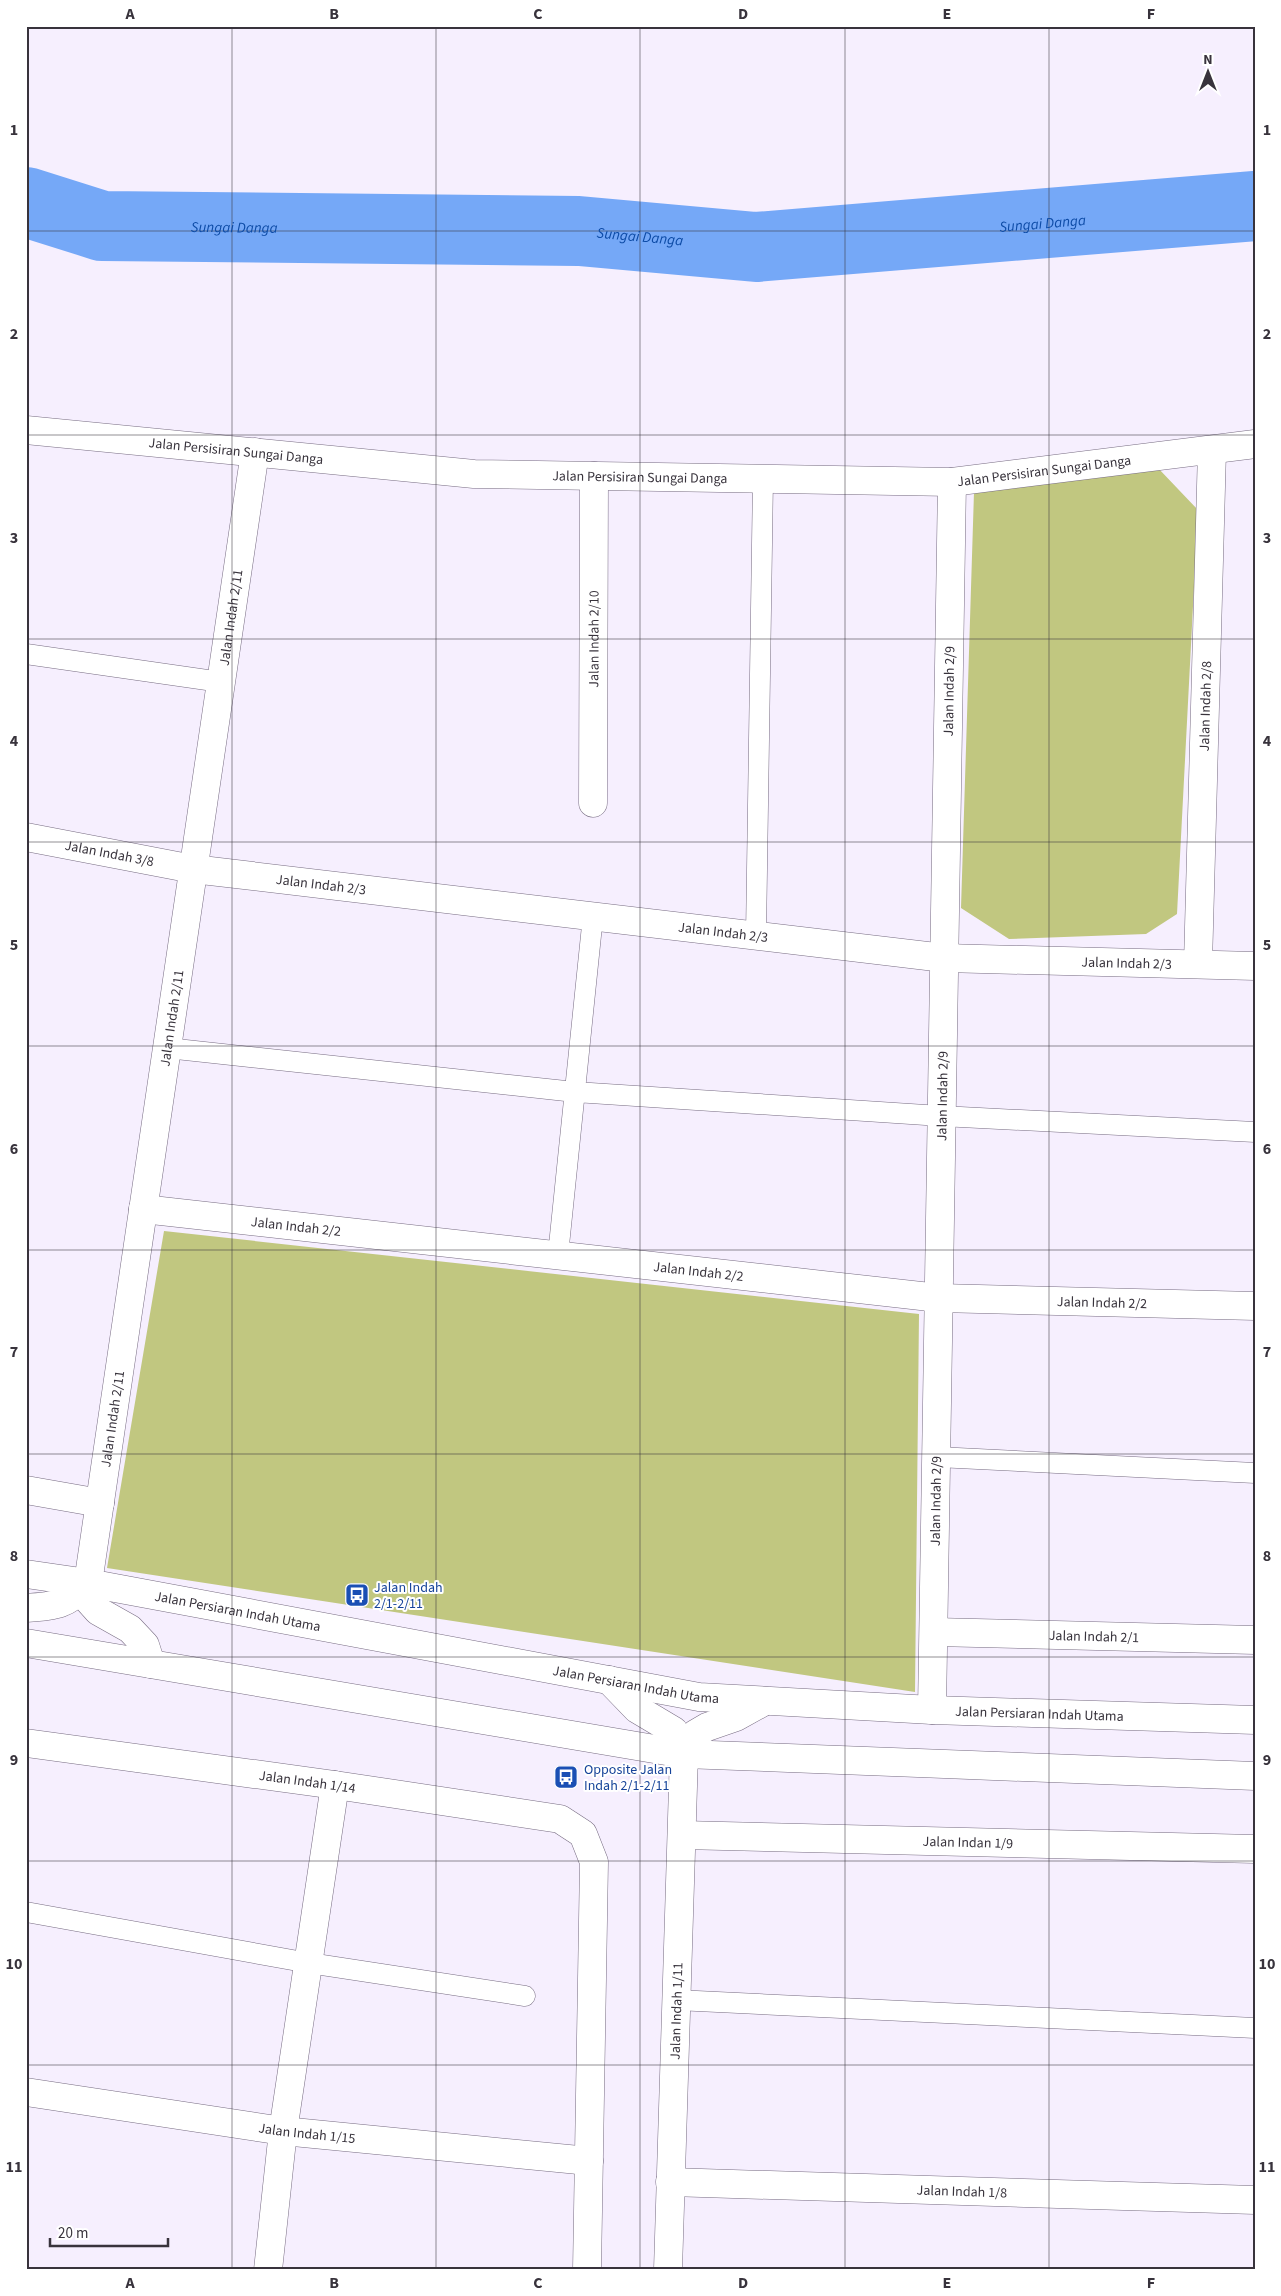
<svg xmlns="http://www.w3.org/2000/svg" width="1281" height="2296" font-family="'Source Sans 3',sans-serif">
  <style>
    .green { fill: #c1c780 }
    .lines { fill: none; stroke-linecap: round; stroke-linejoin: round }
    .river { stroke: #75a8f7; stroke-width: 70 }
    .lane-casing { stroke: #776c82; stroke-width: 21 }
    .street-casing { stroke: #776c82; stroke-width: 29 }
    .secondary-casing { stroke: #776c82; stroke-width: 29 }
    .lane { stroke: #fff; stroke-width: 20 }
    .street { stroke: #fff; stroke-width: 28 }
    .secondary { stroke: #fff; stroke-width: 28 }
    .grid { fill: none; stroke: #38333c; stroke-width: 1; stroke-opacity: 0.55 }
    .labels { text-anchor: middle; stroke-width: 4; stroke-linejoin: round; paint-order: stroke }
    .street-label { font-size: 14px; fill: #38333c; stroke: #fff }
    .transit-label { font-size: 14px; fill: #164399; stroke: #fff; text-anchor: start }
    .water-label { font-size: 15px; font-style: italic; fill: #0e4ca7; stroke: #fff }
    .neatline { fill: none; stroke: #38333c; stroke-width: 2 }
    .grid-label { font-size: 16px; text-anchor: middle; font-weight: bold; fill: #38333c }
  </style>
  <rect width="100%" height="100%" fill="#f6effe"/>
  <path class="green" d="M1158,468L1198,510L1177,914L1146,934L1009,939L961,908L974,492Z
    M164,1231L919,1314L915,1692L107,1568Z"/>
  <g class="lines">
    <path class="river" id="s1" d="M26,202L102,226L579,231L756,247L1255,206"/>
    <g class="lane-casing">
      <path id="lane" d="M26,654L221,682
        M756,935L763,479
        M167,1048L575,1092L941,1116L1255,1132
        M558,1255L593,916
        M937,1457L1255,1473
        M26,1912L309,1963L525,1996
        M676,2000L1255,2028"/>
    </g>
    <g class="street-casing">
      <g id="street">
        <path id="s2" d="M26,430L474,474L952,482L1255,444"/>
        <path id="s3" d="M593,803L594,476"/>
        <path id="s4" d="M26,837L193,869L944,958L1255,966"/>
        <path id="s5" d="M1198,964L1212,450"/>
        <path id="s6" d="M143,1209L939,1298L1255,1306"/>
        <path d="M26,1490L100,1503"/>
        <path id="s7" d="M88,1583L255,452"/>
        <path id="s8" d="M934,1632L1255,1640"/>
        <path id="s9" d="M932,1710L952,482"/>
        <path id="s10" d="M26,1743L335,1785L560,1819L583,1834L594,1862L587,2270"/>
        <path id="s11" d="M682,1835L1255,1849"/>
        <path id="s12" d="M26,2092L283,2131L589,2161"/>
        <path id="s13" d="M670,2182L1255,2200"/>
        <path d="M268,2270L283,2131L335,1785"/>
        <path id="s14" d="M668,2270L684,1754"/>
      </g>
    </g>
    <g class="secondary-casing">
      <g id="secondary">
        <path id="s15" d="M26,1574L88,1583L699,1697L932,1710L1255,1720"/>
        <path d="M88,1583L89,1601L98,1611L130,1629L145,1645L151,1664"/>
        <path d="M26,1608C56,1606 67,1605 88,1583"/>
        <path d="M26,1643L684,1754L1255,1776"/>
        <path d="M609,1680L637,1709L674,1731L684,1754"/>
        <path d="M684,1754L695,1734L707,1727L736,1717L765,1701"/>
      </g>
    </g>
    <use href="#lane" class="lane"/>
    <use href="#street" class="street"/>
    <use href="#secondary" class="secondary"/>
  </g>
  <path class="grid" d="M232,26V2270M436,26V2270M640,26V2270M845,26V2270M1049,26V2270M26,231H1255M26,435H1255M26,639H1255M26,842H1255M26,1046H1255M26,1250H1255M26,1454H1255M26,1657H1255M26,1861H1255M26,2065H1255"/>
  <defs>
    <g id="bus-square" transform="scale(1.25)"><rect x="-9" y="-9" width="18" height="18" rx="4" fill="#1a4fb4" stroke="#fff"/><path d="M-5-6H5V4H4V6H2V4H-2V6H-4V4H-5ZM-3.5-4V0h7V-4ZM-3.5 1.2v1.5H-2V1.2ZM2 1.2v1.5H3.5V1.2Z" fill="#fff"/></g>
  </defs>
  <g fill-rule="evenodd">
    <use href="#bus-square" x="357" y="1595"/>
    <use href="#bus-square" x="566" y="1777"/>
  </g>
  <g class="labels">
    <g class="street-label">
      <text dy="5" stroke="none"><textPath href="#s2" startOffset="211">Jalan Persisiran Sungai Danga</textPath></text>
      <text dy="5" stroke="none"><textPath href="#s2" startOffset="1021">Jalan Persisiran Sungai Danga</textPath></text>
      <text dy="5" stroke="none"><textPath href="#s2" startOffset="616">Jalan Persisiran Sungai Danga</textPath></text>
      <text dy="5" stroke="none"><textPath href="#s7" startOffset="976">Jalan Indah 2/11</textPath></text>
      <text dy="5" stroke="none"><textPath href="#s3" startOffset="164">Jalan Indah 2/10</textPath></text>
      <text dy="5" stroke="none"><textPath href="#s9" startOffset="1019">Jalan Indah 2/9</textPath></text>
      <text dy="5" stroke="none"><textPath href="#s5" startOffset="258">Jalan Indah 2/8</textPath></text>
      <text dy="5" stroke="none"><textPath href="#s4" startOffset="85">Jalan Indah 3/8</textPath></text>
      <text dy="5" stroke="none"><textPath href="#s4" startOffset="299">Jalan Indah 2/3</textPath></text>
      <text dy="5" stroke="none"><textPath href="#s4" startOffset="704">Jalan Indah 2/3</textPath></text>
      <text dy="5" stroke="none"><textPath href="#s4" startOffset="1109">Jalan Indah 2/3</textPath></text>
      <text dy="5" stroke="none"><textPath href="#s7" startOffset="571">Jalan Indah 2/11</textPath></text>
      <text dy="5" stroke="none"><textPath href="#s9" startOffset="614">Jalan Indah 2/9</textPath></text>
      <text dy="5" stroke="none"><textPath href="#s6" startOffset="154">Jalan Indah 2/2</textPath></text>
      <text dy="5" stroke="none"><textPath href="#s6" startOffset="559">Jalan Indah 2/2</textPath></text>
      <text dy="5" stroke="none"><textPath href="#s6" startOffset="964">Jalan Indah 2/2</textPath></text>
      <text dy="5" stroke="none"><textPath href="#s7" startOffset="166">Jalan Indah 2/11</textPath></text>
      <text dy="5" stroke="none"><textPath href="#s9" startOffset="209">Jalan Indah 2/9</textPath></text>
      <text dy="5" stroke="none"><textPath href="#s15" startOffset="215">Jalan Persiaran Indah Utama</textPath></text>
      <text dy="5" stroke="none"><textPath href="#s8" startOffset="160">Jalan Indah 2/1</textPath></text>
      <text dy="5" stroke="none"><textPath href="#s15" startOffset="620">Jalan Persiaran Indah Utama</textPath></text>
      <text dy="5" stroke="none"><textPath href="#s15" startOffset="1025">Jalan Persiaran Indah Utama</textPath></text>
      <text dy="5" stroke="none"><textPath href="#s10" startOffset="284">Jalan Indah 1/14</textPath></text>
      <text dy="5" stroke="none"><textPath href="#s11" startOffset="286">Jalan Indan 1/9</textPath></text>
      <text dy="5" stroke="none"><textPath href="#s14" startOffset="259">Jalan Indah 1/11</textPath></text>
      <text dy="5" stroke="none"><textPath href="#s12" startOffset="284">Jalan Indah 1/15</textPath></text>
      <text dy="5" stroke="none"><textPath href="#s13" startOffset="292">Jalan Indah 1/8</textPath></text>
    </g>
    <g class="transit-label">
      <text x="374" y="1592">Jalan Indah<tspan x="374" dy="16">2/1-2/11</tspan></text>
      <text x="584" y="1774">Opposite Jalan<tspan x="584" dy="16">Indah 2/1-2/11</tspan></text>
    </g>
    <g class="water-label">
      <text dy="5" stroke="none"><textPath href="#s1" startOffset="1022">Sungai Danga</textPath></text>
      <text dy="5" stroke="none"><textPath href="#s1" startOffset="212">Sungai Danga</textPath></text>
      <text dy="5" stroke="none"><textPath href="#s1" startOffset="618">Sungai Danga</textPath></text>
    </g>
  </g>
  <rect width="1281" height="2296" fill="none" stroke="#ffffff" stroke-width="55"/>
  <g transform="translate(1208 72)" stroke="#ffffff" stroke-width="4" paint-order="stroke">
  <path d="M0-4L9 19L0 12L-9 19Z" fill="#38333c"/>
  <text y="-8" font-size="14" font-weight="bold" text-anchor="middle" fill="#38333c">N</text>
  </g>
  <path d="M50 2238v8h118v-8" fill="none" stroke="#38333c" stroke-width="2.5"/>
  <text x="58" y="2238" font-size="15" fill="#38333c" stroke="#ffffff" stroke-width="4" paint-order="stroke">20 m</text>
  <rect x="28" y="28" width="1226" height="2240" class="neatline"/>
  <g class="grid-label">
    <text x="130" y="19">A</text>
    <text x="334" y="19">B</text>
    <text x="538" y="19">C</text>
    <text x="743" y="19">D</text>
    <text x="947" y="19">E</text>
    <text x="1151" y="19">F</text>
    <text x="14" y="135">1</text>
    <text x="1267" y="135">1</text>
    <text x="14" y="339">2</text>
    <text x="1267" y="339">2</text>
    <text x="14" y="543">3</text>
    <text x="1267" y="543">3</text>
    <text x="14" y="746">4</text>
    <text x="1267" y="746">4</text>
    <text x="14" y="950">5</text>
    <text x="1267" y="950">5</text>
    <text x="14" y="1154">6</text>
    <text x="1267" y="1154">6</text>
    <text x="14" y="1357">7</text>
    <text x="1267" y="1357">7</text>
    <text x="14" y="1561">8</text>
    <text x="1267" y="1561">8</text>
    <text x="14" y="1765">9</text>
    <text x="1267" y="1765">9</text>
    <text x="14" y="1969">10</text>
    <text x="1267" y="1969">10</text>
    <text x="14" y="2172">11</text>
    <text x="1267" y="2172">11</text>
    <text x="130" y="2288">A</text>
    <text x="334" y="2288">B</text>
    <text x="538" y="2288">C</text>
    <text x="743" y="2288">D</text>
    <text x="947" y="2288">E</text>
    <text x="1151" y="2288">F</text>
  </g>
</svg>
